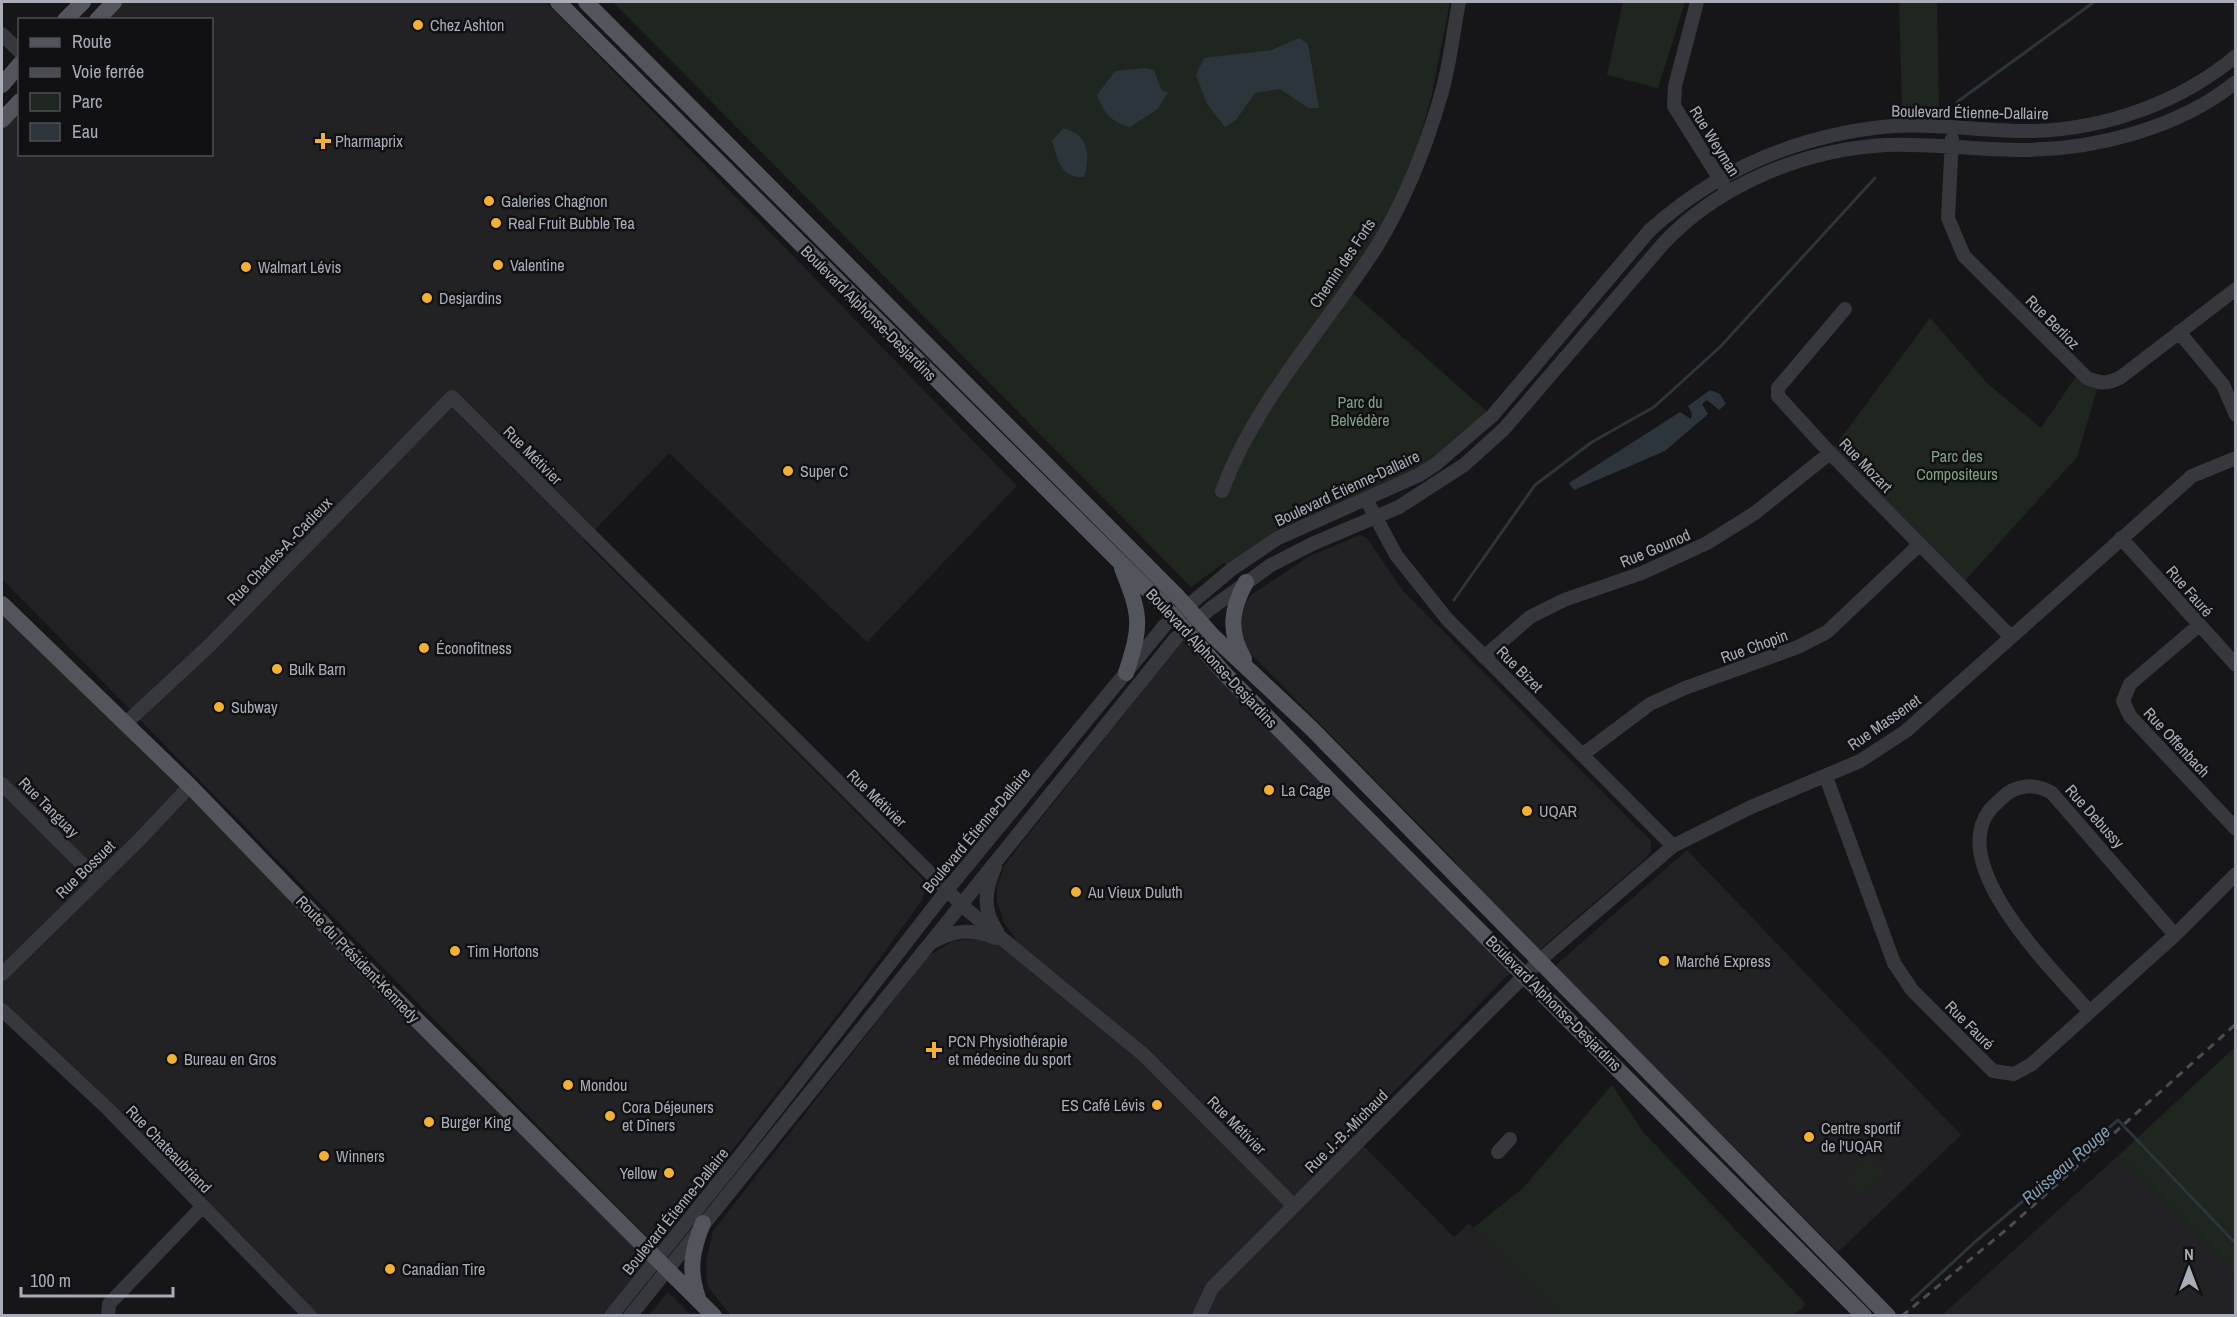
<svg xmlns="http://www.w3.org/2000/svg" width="2237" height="1317" font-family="'Archivo Narrow',sans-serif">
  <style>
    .built { fill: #222225 }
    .green { fill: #1e261f }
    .water { fill: #2c353c }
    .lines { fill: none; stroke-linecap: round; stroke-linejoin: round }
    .stream { stroke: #2c353c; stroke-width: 3 }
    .minor { stroke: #37383d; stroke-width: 14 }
    .major { stroke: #53555c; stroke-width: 16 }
    .rail { stroke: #4a4c52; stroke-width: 3; stroke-dasharray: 8 6; stroke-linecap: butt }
    .poi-dot { fill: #f2b134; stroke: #111113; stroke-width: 2 }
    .labels { text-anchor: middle; stroke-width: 5; stroke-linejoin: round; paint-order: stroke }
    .poi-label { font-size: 16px; fill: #a8adb8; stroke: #111113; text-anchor: start }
    .street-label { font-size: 16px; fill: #a8adb8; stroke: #111113 }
    .park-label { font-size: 16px; fill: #7fa381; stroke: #111113 }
    .water-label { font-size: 18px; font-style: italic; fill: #7f9bb3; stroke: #111113 }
  </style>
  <rect width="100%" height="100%" fill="#161618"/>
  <path class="built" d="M119,2H546L1017,486L867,642L669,453L584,541L839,795L924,881L925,890L922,900L865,979L657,1247L2,579V126L19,107L20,154H212V20L102,19Z
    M1360,535L1367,538L1403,591L1651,841V851L1646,858L1538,951L1481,893L1452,858L1248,651L1242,640L1241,621L1243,606L1251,595L1310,556Z
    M2,616L121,728L648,1260L603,1315H315L2,1006Z
    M1182,641L1511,972L1352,1134L1454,1237L1469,1223L1559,1315L731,1316L707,1285L706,1262L713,1231L929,955L954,941L973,939L991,942L1008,949L1016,939L1004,923L997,901V887L1005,864Z
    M1687,850L1961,1135L1838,1252L1555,966Z
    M2119,1155L2235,1274V1315L1941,1316Z
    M668,1292L691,1315H649Z"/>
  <path class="green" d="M613,2H1450L1431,98L1411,168L1377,245L1347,288L1492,416L1436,464L1232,569L1224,563L1191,587Z
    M1623,2H1685L1658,88L1607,75Z
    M1899,2H1937L1939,108L1902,107Z
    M1930,318L1988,384L2041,428L2079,372L2099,383L2077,457L1961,585L1830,453Z
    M2235,1047V1274L2119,1155Z
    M1612,1085L1644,1133L1805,1303L1804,1307L1791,1316L1559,1315L1473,1228L1523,1188Z
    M1871,1157L1886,1172L1861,1197L1846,1182Z"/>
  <path class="water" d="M1299,38L1308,44L1319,108H1308L1280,89L1255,93L1236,120L1225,127L1207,104L1196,75L1204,58L1272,50Z
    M1144,68L1154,70L1162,91L1168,92L1158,109L1130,127C1111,122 1104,113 1097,95L1115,71Z
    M1063,128C1088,134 1091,155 1084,177C1061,179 1058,160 1052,141Z
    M1710,390L1720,394L1726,404L1719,410L1707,400L1702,404L1708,414L1665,451L1574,490L1569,483L1680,412L1691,419L1692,414L1688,406Z"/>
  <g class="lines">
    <path class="stream" d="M1957,102L2094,2
      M1454,600L1535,485L1592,442L1654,407L1720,347L1875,178
      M1912,1300L1976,1241L2118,1120L2236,1244"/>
    <path class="minor" d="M1697,2L1675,86L1674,106L1724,186
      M2,34L20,52
      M1952,139L1948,218L1964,256L2087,378C2101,384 2108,384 2121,377L2236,289
      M1845,309L1778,388V396L1830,453L2010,636
      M2179,332L2223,385L2236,415
      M1222,491C1256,399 1325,328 1377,246C1405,200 1426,147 1441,95C1450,65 1453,32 1459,2
      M1366,499L1396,555L1447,619L1673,846
      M2121,538L2236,665
      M2198,626L2130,684L2123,701L2130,716L2236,829
      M1484,657L1530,617L1564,600L1642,573L1707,543L1755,513L1830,453
      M126,723L210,645L452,397L966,909L1144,1055L1294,1206
      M1582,755L1650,704L1685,688L1798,647L1827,632L1920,544
      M1826,777L1894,963L1912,990L1993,1071L2014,1074L2032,1064L2175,935L2236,874
      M2,784L98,880
      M995,867C985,890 982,910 997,931
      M931,943C953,930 972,928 996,938
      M2,974L139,840L190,786
      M2,1010L108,1109L310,1316
      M2089,1011C2055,972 1947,868 1989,811C1993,806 1998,802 2002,798C2016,784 2036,783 2052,793L2175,935
      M1498,1152L1510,1139
      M108,1316L109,1304L202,1207
      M611,1316L740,1156L947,890L1165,625L1232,569L1278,538L1419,475L1436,464L1492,416L1650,230C1719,168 1801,134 1893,126C1940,123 1987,132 2034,131C2106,129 2181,102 2236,56
      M630,1316L1176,638L1210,609L1271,565L1312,544L1399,507L1464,465L1504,429L1662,245C1718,184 1804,150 1885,145C1931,143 1976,150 2022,150C2094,150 2179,128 2236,82
      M1199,1316L1212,1288L1540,960L1673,846L1749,808L1860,761L1906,731L2192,476L2236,458"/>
    <path class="major" d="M558,2L1164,606L1226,675L1345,796L1864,1316
      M586,2L1178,597L1213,636L1311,728L1888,1316
      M65,20L83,2
      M97,20L114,2
      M2,85L20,64
      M2,120L20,101
      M1122,568C1141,616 1142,624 1126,673
      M2,604L190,786L389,992L714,1316
      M1244,659C1228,631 1231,609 1246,582
      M698,1298C688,1270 692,1250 703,1223"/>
    <path class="rail" d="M1902,1316L2007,1229L2236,1024"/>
  </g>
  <g class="poi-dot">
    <circle cx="418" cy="25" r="6"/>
    <path d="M320 132h6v6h6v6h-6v6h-6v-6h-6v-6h6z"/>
    <circle cx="489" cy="201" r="6"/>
    <circle cx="496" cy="223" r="6"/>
    <circle cx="498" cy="265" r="6"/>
    <circle cx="246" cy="267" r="6"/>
    <circle cx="427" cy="298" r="6"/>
    <circle cx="788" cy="471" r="6"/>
    <circle cx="424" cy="648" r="6"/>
    <circle cx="277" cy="669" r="6"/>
    <circle cx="219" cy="707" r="6"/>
    <circle cx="1269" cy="790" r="6"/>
    <circle cx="1527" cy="811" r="6"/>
    <circle cx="1076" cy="892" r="6"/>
    <circle cx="455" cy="951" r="6"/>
    <circle cx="1664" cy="961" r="6"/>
    <path d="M931 1041h6v6h6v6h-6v6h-6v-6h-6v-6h6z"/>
    <circle cx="172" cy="1059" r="6"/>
    <circle cx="568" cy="1085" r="6"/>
    <circle cx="1157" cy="1105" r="6"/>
    <circle cx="610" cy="1116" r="6"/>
    <circle cx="429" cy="1122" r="6"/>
    <circle cx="1809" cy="1137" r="6"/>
    <circle cx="324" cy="1156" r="6"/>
    <circle cx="669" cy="1173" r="6"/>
    <circle cx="390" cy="1269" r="6"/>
  </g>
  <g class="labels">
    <g class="poi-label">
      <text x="430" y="31">Chez Ashton</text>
      <text x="335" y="147">Pharmaprix</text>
      <text x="501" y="207">Galeries Chagnon</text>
      <text x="508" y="229">Real Fruit Bubble Tea</text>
      <text x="510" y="271">Valentine</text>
      <text x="258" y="273">Walmart Lévis</text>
      <text x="439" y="304">Desjardins</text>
      <text x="800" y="477">Super C</text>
      <text x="436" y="654">Éconofitness</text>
      <text x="289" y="675">Bulk Barn</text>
      <text x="231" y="713">Subway</text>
      <text x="1281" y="796">La Cage</text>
      <text x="1539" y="817">UQAR</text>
      <text x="1088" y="898">Au Vieux Duluth</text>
      <text x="467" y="957">Tim Hortons</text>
      <text x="1676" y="967">Marché Express</text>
      <text x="948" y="1047">PCN Physiothérapie<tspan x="948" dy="18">et médecine du sport</tspan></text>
      <text x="184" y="1065">Bureau en Gros</text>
      <text x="580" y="1091">Mondou</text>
      <text x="1145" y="1111" text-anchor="end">ES Café Lévis</text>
      <text x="622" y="1113">Cora Déjeuners<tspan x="622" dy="18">et Dîners</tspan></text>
      <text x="441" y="1128">Burger King</text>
      <text x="1821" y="1134">Centre sportif<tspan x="1821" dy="18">de l'UQAR</tspan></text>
      <text x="336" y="1162">Winners</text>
      <text x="657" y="1179" text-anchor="end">Yellow</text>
      <text x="402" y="1275">Canadian Tire</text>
    </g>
    <g class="street-label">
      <text transform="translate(1970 112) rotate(1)" y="6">Boulevard Étienne-Dallaire</text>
      <text transform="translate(1715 141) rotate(58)" y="6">Rue Weyman</text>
      <text transform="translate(1342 263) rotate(-56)" y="6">Chemin des Forts</text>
      <text transform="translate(869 313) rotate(45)" y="6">Boulevard Alphonse-Desjardins</text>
      <text transform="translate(2053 322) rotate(45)" y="6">Rue Berlioz</text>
      <text transform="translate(533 455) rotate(45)" y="6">Rue Métivier</text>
      <text transform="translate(1866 465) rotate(46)" y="6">Rue Mozart</text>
      <text transform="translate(1347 488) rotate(-25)" y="6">Boulevard Étienne-Dallaire</text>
      <text transform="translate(1655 548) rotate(-23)" y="6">Rue Gounod</text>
      <text transform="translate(279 551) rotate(-46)" y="6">Rue Charles-A.-Cadieux</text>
      <text transform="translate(2190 591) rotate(49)" y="6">Rue Fauré</text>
      <text transform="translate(1754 646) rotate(-20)" y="6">Rue Chopin</text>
      <text transform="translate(1212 658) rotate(47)" y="6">Boulevard Alphonse-Desjardins</text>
      <text transform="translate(1520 669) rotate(45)" y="6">Rue Bizet</text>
      <text transform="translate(1884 722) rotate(-35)" y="6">Rue Massenet</text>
      <text transform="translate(2177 742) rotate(47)" y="6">Rue Offenbach</text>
      <text transform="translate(877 798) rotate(44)" y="6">Rue Métivier</text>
      <text transform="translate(49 807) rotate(45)" y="6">Rue Tanguay</text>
      <text transform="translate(2095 816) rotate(48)" y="6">Rue Debussy</text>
      <text transform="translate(976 830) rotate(-50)" y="6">Boulevard Étienne-Dallaire</text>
      <text transform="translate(85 869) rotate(-44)" y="6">Rue Bossuet</text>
      <text transform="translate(358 959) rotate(46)" y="6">Route du Président-Kennedy</text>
      <text transform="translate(1554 1003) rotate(45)" y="6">Boulevard Alphonse-Desjardins</text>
      <text transform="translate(1970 1025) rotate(45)" y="6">Rue Fauré</text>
      <text transform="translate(1237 1125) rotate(45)" y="6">Rue Métivier</text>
      <text transform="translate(1346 1131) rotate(-45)" y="6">Rue J.-B.-Michaud</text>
      <text transform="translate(169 1149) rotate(46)" y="6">Rue Chateaubriand</text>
      <text transform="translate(675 1211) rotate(-51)" y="6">Boulevard Étienne-Dallaire</text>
    </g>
    <g class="park-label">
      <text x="1360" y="408">Parc du<tspan x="1360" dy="18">Belvédère</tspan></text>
      <text x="1957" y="462">Parc des<tspan x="1957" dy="18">Compositeurs</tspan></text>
    </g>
    <g class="water-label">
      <text transform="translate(2066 1165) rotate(-41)" y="6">Ruisseau Rouge</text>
    </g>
  </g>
  <rect width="2237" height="1317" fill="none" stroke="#a8adb8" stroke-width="6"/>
  <rect x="18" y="18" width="195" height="138" fill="#111113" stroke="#4d4f55" stroke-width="1.5"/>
  <rect x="30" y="38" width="30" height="9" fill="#53555c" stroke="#4d4f55" stroke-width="1.5"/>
  <text x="72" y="48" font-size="18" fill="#a8adb8">Route</text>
  <rect x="30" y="68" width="30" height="9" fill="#4a4c52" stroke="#4d4f55" stroke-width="1.5"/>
  <text x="72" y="78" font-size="18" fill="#a8adb8">Voie ferrée</text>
  <rect x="30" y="93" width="30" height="18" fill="#1e261f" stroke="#4d4f55" stroke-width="1.5"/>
  <text x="72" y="108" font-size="18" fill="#a8adb8">Parc</text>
  <rect x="30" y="123" width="30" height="18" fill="#2c353c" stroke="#4d4f55" stroke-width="1.5"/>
  <text x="72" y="138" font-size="18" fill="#a8adb8">Eau</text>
  <g transform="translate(2189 1269)" stroke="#111113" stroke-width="4.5" paint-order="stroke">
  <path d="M0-4.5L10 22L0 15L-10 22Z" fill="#a8adb8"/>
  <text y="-9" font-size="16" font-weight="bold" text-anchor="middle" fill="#a8adb8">N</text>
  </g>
  <path d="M21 1287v9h152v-9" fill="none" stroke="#a8adb8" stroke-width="3"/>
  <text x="30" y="1287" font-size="18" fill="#a8adb8" stroke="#111113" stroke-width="4.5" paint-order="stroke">100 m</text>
</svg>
